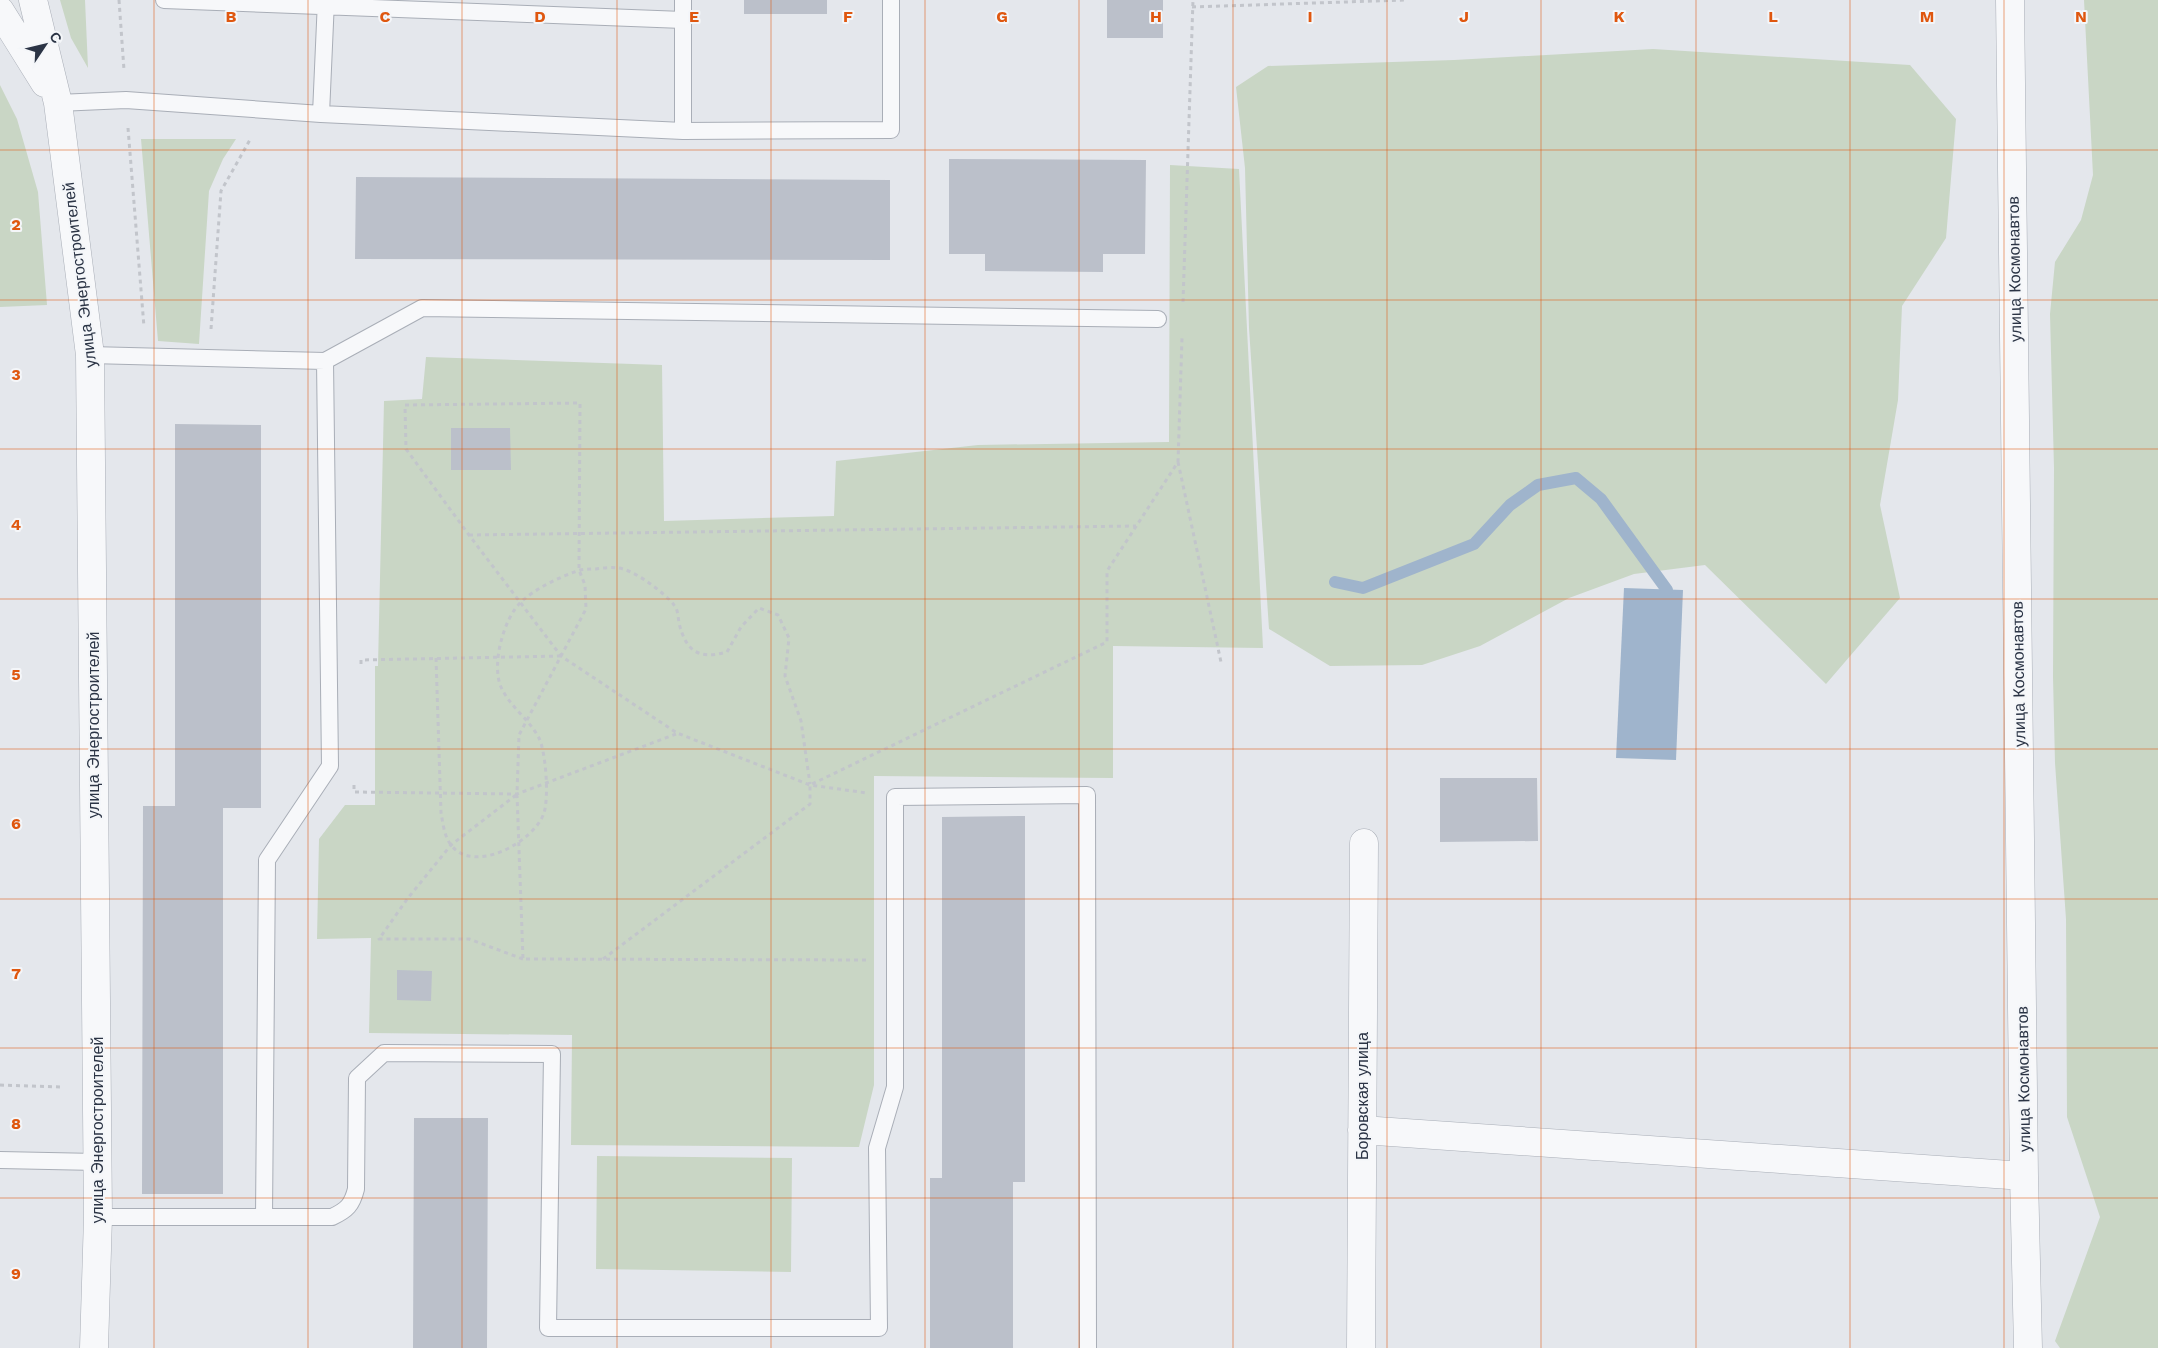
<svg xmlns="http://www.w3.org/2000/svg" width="2158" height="1348" font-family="'Work Sans',sans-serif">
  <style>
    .green { fill: #c9d6c5 }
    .water { fill: #9fb4cc }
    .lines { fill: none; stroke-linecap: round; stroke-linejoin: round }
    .stream { stroke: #9fb4cc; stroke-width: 12 }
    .building { fill: #bbc0ca }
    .service-casing { stroke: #a9aeb7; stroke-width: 18 }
    .minor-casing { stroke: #a9aeb7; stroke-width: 29 }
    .path { stroke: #c2c5cb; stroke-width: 3; stroke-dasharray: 4 4; stroke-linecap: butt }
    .service { stroke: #f7f8fa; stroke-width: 16 }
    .minor { stroke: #f7f8fa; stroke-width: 28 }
    .grid { fill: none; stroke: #df570f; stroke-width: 1; stroke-opacity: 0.55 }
    .labels { text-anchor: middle; stroke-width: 4; stroke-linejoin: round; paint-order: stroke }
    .street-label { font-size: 16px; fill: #2b3445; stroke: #f4f6f9 }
    .grid-label { font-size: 16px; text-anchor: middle; font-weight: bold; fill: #df570f; stroke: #f4f6f9; stroke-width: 4; stroke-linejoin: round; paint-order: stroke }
  </style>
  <rect width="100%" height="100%" fill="#e4e7ec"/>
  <path class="green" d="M60,0H85L88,68L71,38Z
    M2084,0H2158V1348H2060L2055,1341L2100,1217L2067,1117L2066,919L2055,763L2053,677L2054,468L2050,314L2055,262L2081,220L2093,175Z
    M1653,49L1910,65L1956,119L1946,238L1902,306L1898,400L1880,505L1900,598L1826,684L1705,565L1634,574L1569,598L1480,646L1422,665L1330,666L1269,629L1249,328L1245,168L1236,87L1268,66L1454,60Z
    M0,85L17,119L38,192L47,305L0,307Z
    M141,139H236L223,159L209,191L199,344L158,341Z
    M1170,165L1239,169L1263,648L1113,646V778L874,776V1085L859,1147L571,1145L572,1035L369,1033L371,938L317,939L319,839L345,805H375V666H378L384,401L422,399L426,357L662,365L664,521L834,516L836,461L978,445L1169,442Z
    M597,1156L792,1158L791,1272L596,1269Z"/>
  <path class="water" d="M1624,588L1683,590L1676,760L1616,758Z"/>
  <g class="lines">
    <path class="stream" d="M1335,582L1363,588L1474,544L1510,505L1538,485L1576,478L1601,499L1667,590"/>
  </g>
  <path class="building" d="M744,0H827V14H744Z
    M1107,0H1163V38H1107Z
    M949,159L1146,160L1145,254H1103V272L985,271V254H949Z
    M356,177L890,180V260L355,259Z
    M175,424L261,425V808H223V1194H142L143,806H175Z
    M451,428H510L511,470H451Z
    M1440,778H1537L1538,841L1440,842Z
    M1025,816V1182H1013V1348H930V1178H942V817Z
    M397,970L432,971L431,1001L397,1000Z
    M414,1118H488L487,1348H413Z"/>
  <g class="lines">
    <g class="service-casing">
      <path id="service" d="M164,0L683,20
        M683,0V131
        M58,103L126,100L321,114L683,131L891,130V0
        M321,114L326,0
        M90,355L325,361L422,308L1158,319
        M0,1160L97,1162
        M264,1216L267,860L330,766L325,361
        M98,1217H332C347,1210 352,1205 356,1189L357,1078L384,1053L552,1054L548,1328H879L877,1148L895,1087V797L1087,795L1088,1348"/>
    </g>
    <g class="minor-casing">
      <path id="minor" d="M33,0L58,103L90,355L98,1217L94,1348
        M2010,0L2024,1176L2028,1348
        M0,11L45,83
        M1362,1130L2024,1176
        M1361,1348L1364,843"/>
    </g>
    <path class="path" d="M119,0L124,70
      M1192,7L1405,0
      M128,128L144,327
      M1183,302L1193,0
      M211,329L221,191L251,138
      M1178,462L1221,662
      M469,535L1136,526
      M436,658L441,813C443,823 444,836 451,845C474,875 534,842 544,813C549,797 546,753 539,738C529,719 510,707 501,687C491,664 504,618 521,602C536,588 558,578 577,571C583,569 589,569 596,569C603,568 611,567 618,568C633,569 665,593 674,605C678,609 678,617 679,623C686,651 698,660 727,652L741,627L759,608L778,615L789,638L785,676L801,721L810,784
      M361,664V660L561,656
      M354,785V792L517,794L676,734
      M516,795L451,845L408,898L379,939H469L523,959
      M603,959L810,804V785L1107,642V571L1178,462L1182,338
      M866,960L523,959L517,794L519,735L586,609L585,585L579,570L580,403L405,405L406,449L469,535L561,656L677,733L810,785L867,793
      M0,1085L62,1087"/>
    <use href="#service" class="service"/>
    <use href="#minor" class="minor"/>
  </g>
  <path class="grid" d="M154,0V1348M308,0V1348M462,0V1348M617,0V1348M771,0V1348M925,0V1348M1079,0V1348M1233,0V1348M1387,0V1348M1541,0V1348M1696,0V1348M1850,0V1348M2004,0V1348M0,150H2158M0,300H2158M0,449H2158M0,599H2158M0,749H2158M0,899H2158M0,1048H2158M0,1198H2158"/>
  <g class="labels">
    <g class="street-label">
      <text transform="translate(2014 269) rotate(-91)" y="6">улица Космонавтов</text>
      <text transform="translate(79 275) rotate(-97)" y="6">улица Энергостроителей</text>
      <text transform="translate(2018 674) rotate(-91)" y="6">улица Космонавтов</text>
      <text transform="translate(93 725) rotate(-90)" y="6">улица Энергостроителей</text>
      <text transform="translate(2023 1079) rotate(-91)" y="6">улица Космонавтов</text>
      <text transform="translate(1362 1096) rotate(-90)" y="6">Боровская улица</text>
      <text transform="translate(97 1130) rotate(-90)" y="6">улица Энергостроителей</text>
    </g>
  </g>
  <g class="grid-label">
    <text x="231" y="22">B</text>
    <text x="385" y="22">C</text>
    <text x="540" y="22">D</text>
    <text x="694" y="22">E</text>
    <text x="848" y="22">F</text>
    <text x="1002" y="22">G</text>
    <text x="1156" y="22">H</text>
    <text x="1310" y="22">I</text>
    <text x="1464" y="22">J</text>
    <text x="1619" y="22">K</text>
    <text x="1773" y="22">L</text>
    <text x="1927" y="22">M</text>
    <text x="2081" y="22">N</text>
    <text x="16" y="230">2</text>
    <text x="16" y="380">3</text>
    <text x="16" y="530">4</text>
    <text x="16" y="680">5</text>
    <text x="16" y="829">6</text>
    <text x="16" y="979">7</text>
    <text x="16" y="1129">8</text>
    <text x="16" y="1279">9</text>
  </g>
  <g transform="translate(45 45) rotate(55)" stroke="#f4f6f9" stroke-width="4" paint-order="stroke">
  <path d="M0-4L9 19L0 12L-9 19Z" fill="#2b3445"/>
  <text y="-8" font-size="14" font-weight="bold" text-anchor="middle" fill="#2b3445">С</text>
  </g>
</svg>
